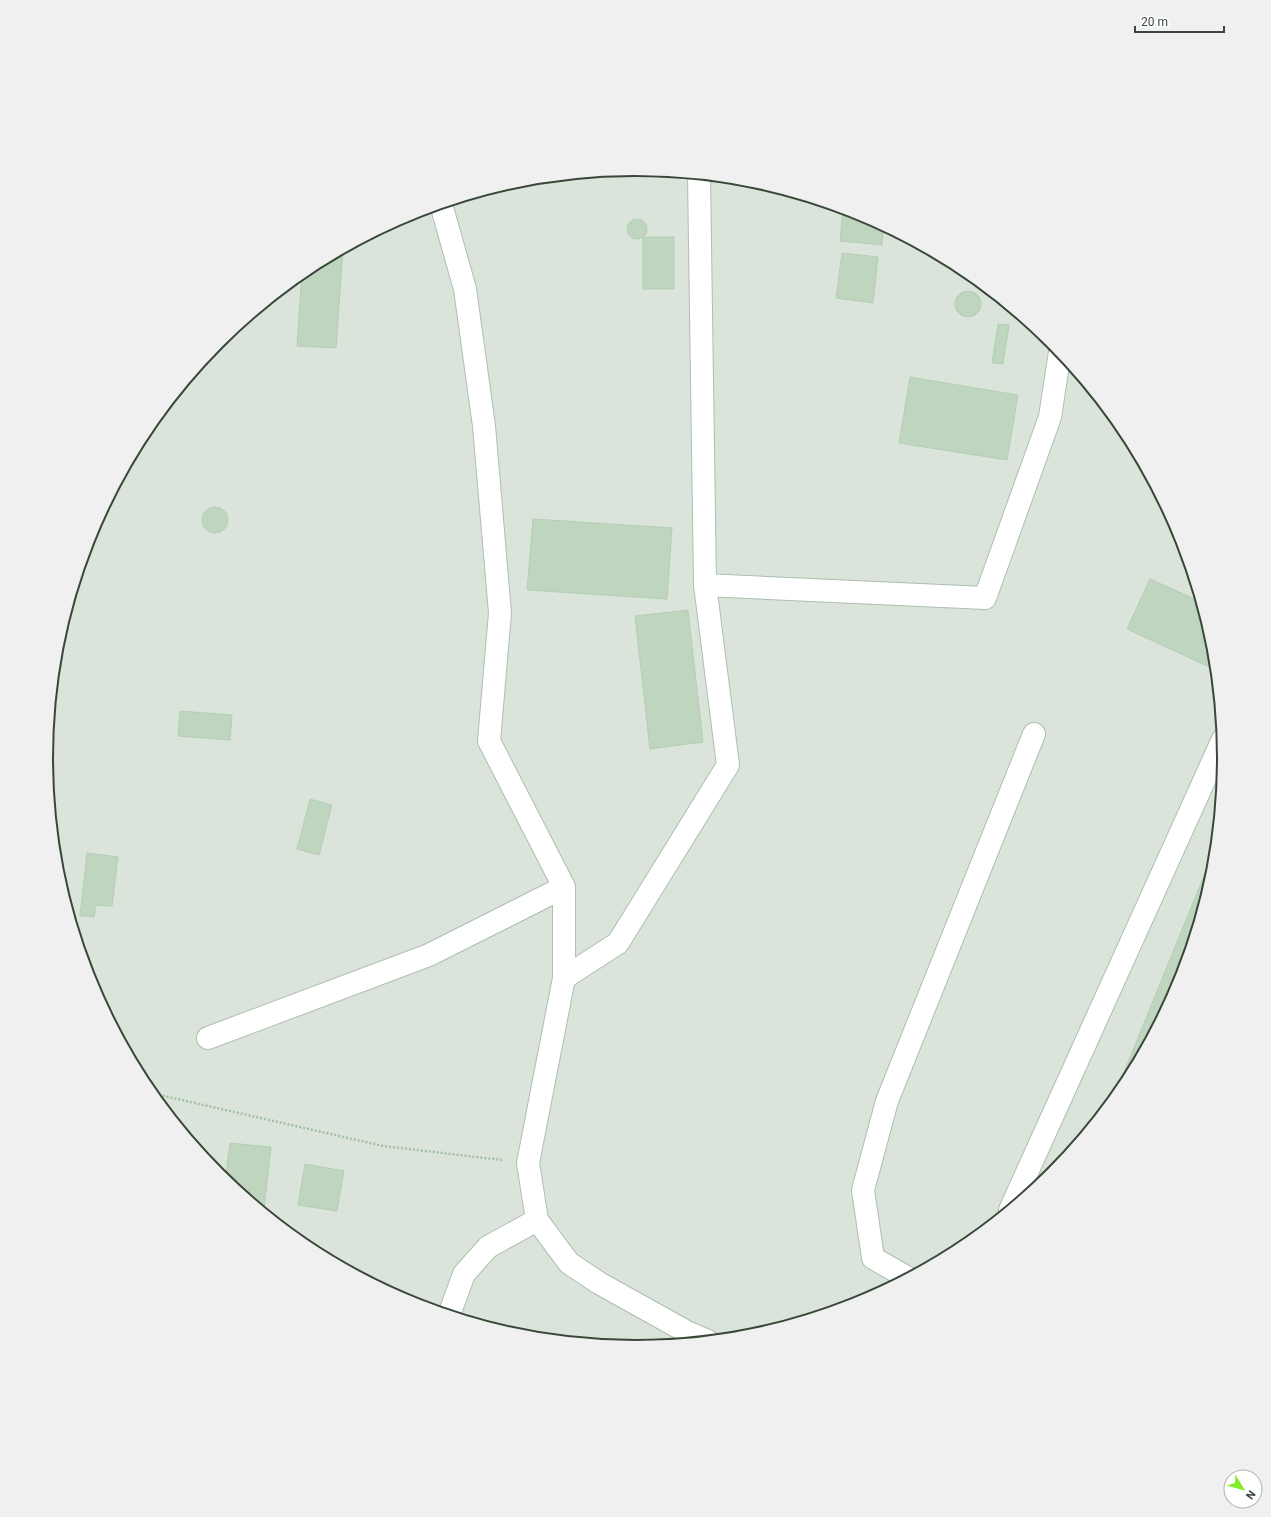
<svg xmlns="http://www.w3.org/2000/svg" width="1271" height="1517" font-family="Roboto,sans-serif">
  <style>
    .industrial { fill: #dbe4db }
    .building { fill: #c0d5c0; stroke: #b3cfb4 }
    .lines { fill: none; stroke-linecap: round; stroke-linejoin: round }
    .minor-casing { stroke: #adbfae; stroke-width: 24 }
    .path { stroke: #9fc0a0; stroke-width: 2.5; stroke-dasharray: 2 2; stroke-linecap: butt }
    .minor { stroke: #fff; stroke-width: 22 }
    .rim { fill: none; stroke: #384738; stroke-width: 2 }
  </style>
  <rect width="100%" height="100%" fill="#eaf4eb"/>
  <path class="industrial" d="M48 758a588 588 0 1 1 1176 0a588 588 0 1 1-1176 0Z"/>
  <path class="building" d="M843,211L861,214L884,226L882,245L840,241Z
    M627 229a10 10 0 1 1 20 0a10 10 0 1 1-20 0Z
    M643,237H674V289H643Z
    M343,250L336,348L297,346L302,273L308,268Z
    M842,253L878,257L873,303L836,298Z
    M955 304a13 13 0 1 1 26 0a13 13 0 1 1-26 0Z
    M998,324L1009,325L1003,364L992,363Z
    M910,377L1018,395L1007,460L899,443Z
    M202 520a13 13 0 1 1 26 0a13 13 0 1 1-26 0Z
    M533,519L672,528L667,599L527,590Z
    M1150,579L1201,602L1214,644L1216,670L1127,629Z
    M688,610L703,742L650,749L635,616Z
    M180,711L232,715L230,740L178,736Z
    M310,799L332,805L319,855L297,849Z
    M1217,844L1214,874L1180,984L1126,1086L1111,1104Z
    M87,853L118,857L112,906L96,905L94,917L80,916Z
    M230,1143L271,1147L264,1209L258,1208L225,1181Z
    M305,1164L344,1171L337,1211L298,1205Z"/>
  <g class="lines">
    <g class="minor-casing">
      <path id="minor" d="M441,204L465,289L484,426L500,613L489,741L564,887V978L528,1163L537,1220L569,1263L599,1283L687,1332L708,1341
        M705,585L985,598L1050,417L1060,352
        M564,978L618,943L728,765L705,585L699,175
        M208,1038L429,955L564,887
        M1010,1210L1223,739
        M908,1278L873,1258L863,1190L887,1101L1034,734
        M449,1315L464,1274L488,1247L537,1220"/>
    </g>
    <path class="path" d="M151,1093L383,1146L502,1160"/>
    <use href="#minor" class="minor"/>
  </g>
  <path d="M0 0H1271V1517H0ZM53 758a582 582 0 1 1 1164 0a582 582 0 1 1-1164 0Z" fill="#eff0ef" fill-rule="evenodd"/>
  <path class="rim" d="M53 758a582 582 0 1 1 1164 0a582 582 0 1 1-1164 0Z"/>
  <g transform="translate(1243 1489) rotate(127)"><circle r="19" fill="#ffffff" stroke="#afb5af"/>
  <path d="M0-3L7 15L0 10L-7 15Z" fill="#80ed27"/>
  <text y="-6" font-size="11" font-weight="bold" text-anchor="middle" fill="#384738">N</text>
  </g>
  <path d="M1135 26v6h89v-6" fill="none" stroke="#384738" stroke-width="2"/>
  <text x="1141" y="26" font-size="12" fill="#384738" stroke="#ffffff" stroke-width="3" paint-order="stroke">20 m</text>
</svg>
